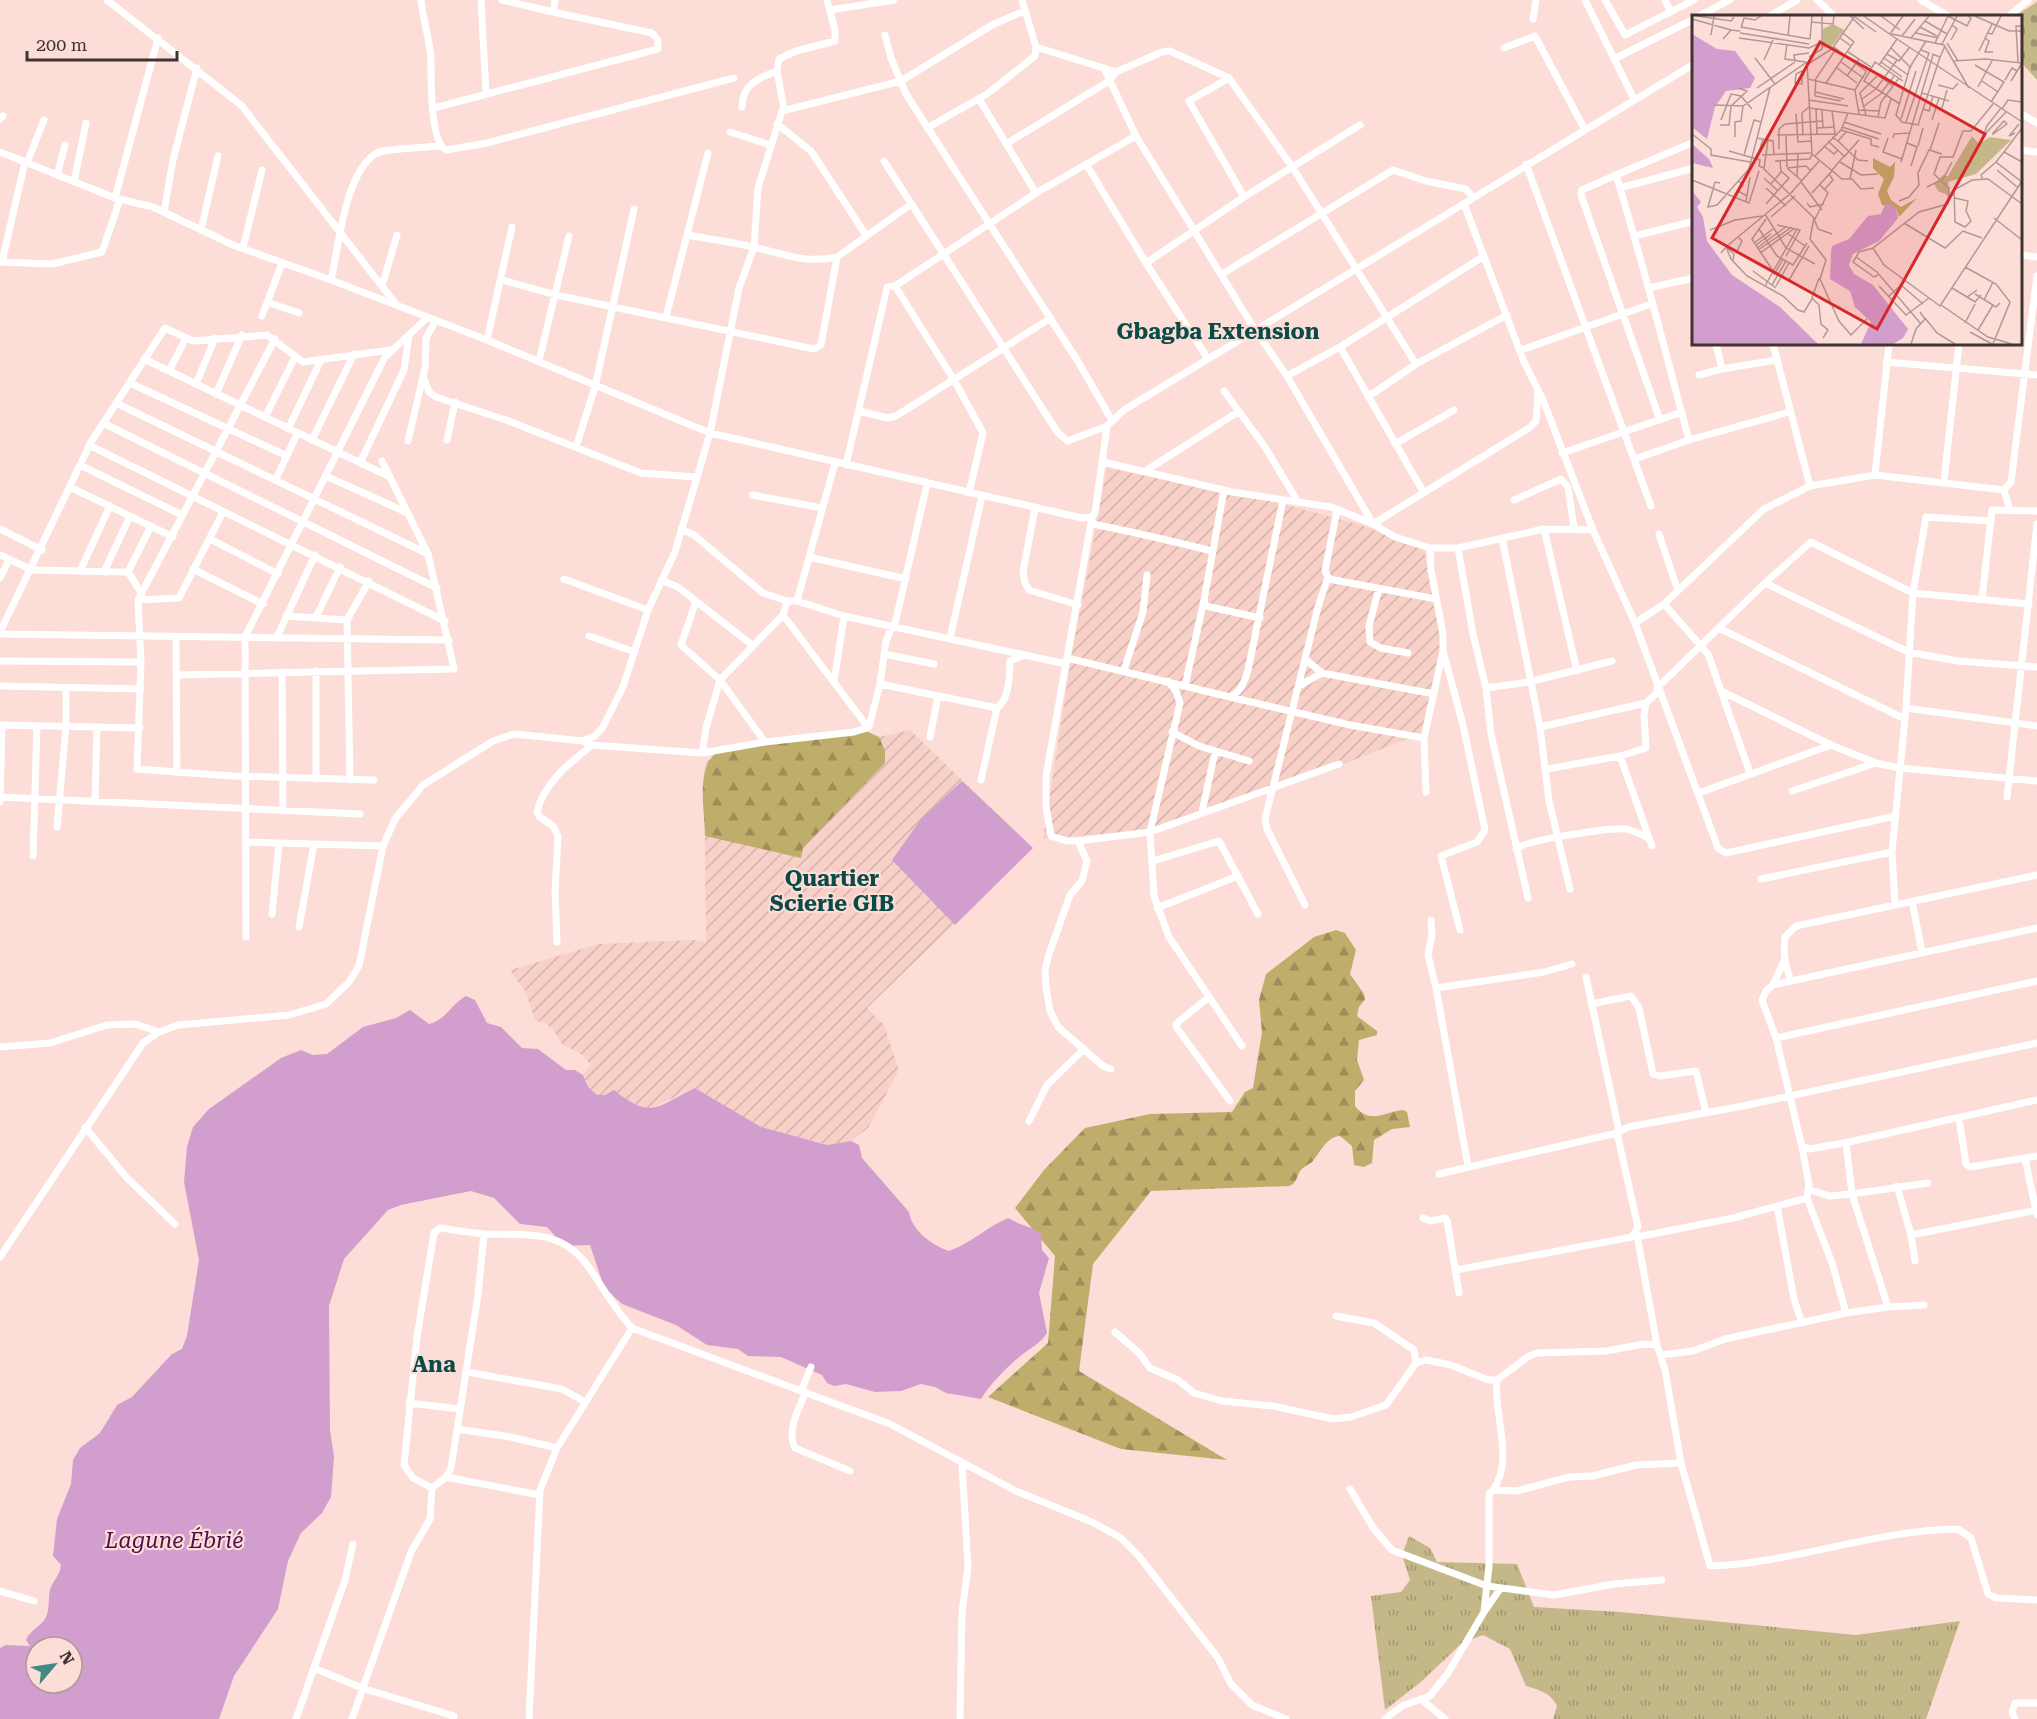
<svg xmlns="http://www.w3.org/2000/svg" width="2037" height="1719" font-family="'Roboto Serif',serif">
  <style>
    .industrial { fill: url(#industrial-furrows) }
    .grass { fill: url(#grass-tufts) }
    .forest { fill: url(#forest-firs) }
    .cemetery { fill: url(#cemetery-stones) }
    .water { fill: #d29ece; fill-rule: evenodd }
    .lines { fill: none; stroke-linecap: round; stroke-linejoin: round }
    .minor { stroke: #fff; stroke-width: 7 }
    .labels { text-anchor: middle; stroke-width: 4.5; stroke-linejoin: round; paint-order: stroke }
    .neighbourhood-label { font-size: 22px; font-weight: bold; fill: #0a4a47; stroke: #fcddd7 }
    .water-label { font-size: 22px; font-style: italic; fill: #4c0e4b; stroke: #fcddd7 }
    .inset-road { fill: none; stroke: #b19995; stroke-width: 1.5 }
    .view { fill: #d62828; fill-opacity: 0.15; stroke: #d62828; stroke-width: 3 }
    .inset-edge { fill: none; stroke: #403432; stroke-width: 3 }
  </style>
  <defs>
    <pattern id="industrial-furrows" width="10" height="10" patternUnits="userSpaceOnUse" patternTransform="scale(1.5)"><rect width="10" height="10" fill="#f7d0c7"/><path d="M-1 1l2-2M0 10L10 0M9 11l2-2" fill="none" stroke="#d5b3ab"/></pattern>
    <pattern id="grass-tufts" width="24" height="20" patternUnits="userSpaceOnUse" patternTransform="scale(1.5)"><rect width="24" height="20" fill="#c4b889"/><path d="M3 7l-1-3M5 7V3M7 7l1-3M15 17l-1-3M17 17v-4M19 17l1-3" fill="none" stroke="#a19671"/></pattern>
    <pattern id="forest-firs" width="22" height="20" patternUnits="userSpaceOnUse" patternTransform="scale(1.5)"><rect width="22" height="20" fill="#bfae6b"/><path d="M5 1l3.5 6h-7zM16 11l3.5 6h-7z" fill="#9d8e59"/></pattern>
    <pattern id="cemetery-stones" width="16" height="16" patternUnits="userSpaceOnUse" patternTransform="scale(1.5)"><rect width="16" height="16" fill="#c4b889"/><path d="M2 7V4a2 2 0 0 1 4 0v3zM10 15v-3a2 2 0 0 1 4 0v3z" fill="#a19671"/></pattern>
  </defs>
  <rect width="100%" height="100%" fill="#fcddd7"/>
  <path class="industrial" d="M1107,468L1279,503L1361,525L1424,549L1443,650L1422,733L1344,764L1148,830L1043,839L1072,653Z
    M910,730L1033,848L867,1008L884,1025L899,1070L868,1128L851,1141L827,1145L761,1127L695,1088L647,1110L635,1107L614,1091L605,1095H597L588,1087L583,1075L591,1065L581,1054L562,1044L553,1029L544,1022L535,1021L526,992L510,970L599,944L693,940L706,942L704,769L708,760L868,732L879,737Z"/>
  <path class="grass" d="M1409,1536L1430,1548L1437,1562L1517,1564L1534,1607L1620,1612L1856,1635L1960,1621L1926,1719H1553L1557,1706C1551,1693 1540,1690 1526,1686L1510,1649L1483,1635L1462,1643L1422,1681L1385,1710L1371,1596L1401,1592L1410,1580L1402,1555Z"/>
  <path class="forest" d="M868,732L879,737L885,751V763L803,848L801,858L705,836C705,810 694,763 721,750Z
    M1336,930L1345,933L1356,950L1350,974L1364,994L1365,999L1359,1007L1357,1016L1377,1031V1035L1359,1040L1357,1060L1364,1080L1355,1091V1106C1370,1125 1384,1112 1403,1110L1407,1112L1410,1127L1392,1129L1374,1140L1372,1163L1364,1167L1354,1165L1352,1146L1340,1136C1326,1137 1320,1153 1312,1162C1308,1165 1303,1167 1300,1171C1296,1178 1297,1183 1289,1186L1151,1191L1093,1264L1079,1371L1227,1460L1121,1449L988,1397L1048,1343L1055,1256L1015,1208L1044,1170L1085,1128L1150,1114L1232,1112L1245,1092L1253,1088L1262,1032L1259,1000L1266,974L1314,937Z"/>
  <path class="cemetery" d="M2037,2V80L2021,62L2020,16H2015Z"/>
  <path class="water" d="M962,781L1033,848L955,925L892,860L921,819Z
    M466,996L475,1000L487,1023L501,1027L522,1048L538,1049L566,1070H575L583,1075L588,1087L597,1095H605L614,1090C651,1120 656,1107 695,1088L761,1127L827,1145L851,1141L859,1145L862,1158L909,1212C912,1231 932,1245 949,1251C971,1243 987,1227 1008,1218C1019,1225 1030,1226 1041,1233L1042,1250L1049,1258L1039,1293L1047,1333C1040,1344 1033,1346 1023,1354C1008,1366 991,1383 981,1399L946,1393L935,1387L921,1384L901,1391L875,1392L846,1384L834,1386L827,1383L822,1375L781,1357L748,1356L738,1349L707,1345L676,1325L622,1304L604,1287L590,1245L564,1246L547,1227L520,1224L494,1198L471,1191L401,1205L388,1210L344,1259L329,1306L330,1430L334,1457L331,1497L322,1513L301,1533L288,1561L278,1609L234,1676L219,1719H0V1648L6,1645L30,1646L26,1640C30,1630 40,1627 45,1619C50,1611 48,1599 50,1590C53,1580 60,1576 61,1565L53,1556L57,1519L71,1484L73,1460L80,1448L100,1433L117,1405L132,1397L172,1354L182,1349L187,1336L199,1260L184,1182L187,1147L193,1127L209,1109L281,1058L301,1050L313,1055L327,1054L363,1027L396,1018L410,1010L429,1024C446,1020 451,1004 466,996ZM36,1647H72V1683H36Z"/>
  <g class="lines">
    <path class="minor" d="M107,0L241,105L395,303
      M421,0C423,20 430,40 431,60C431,78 430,142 446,150L487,143L734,78
      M481,0L486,93
      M502,0L553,12L555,0
      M1585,0L1634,99
      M1605,0L1625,35L1694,0
      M1665,0L1671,12
      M1817,0L1834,16
      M1921,0L1948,16
      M830,10L894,0
      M1699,16L1730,0
      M1770,16L1797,0
      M2009,16L2028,0
      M1533,19L1536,0
      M885,35L891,58L906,94L1079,363L1111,419
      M1036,47L1116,72
      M1504,48L1535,36L1584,128
      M1614,59L1694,19
      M1104,68L1136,136L1255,330L1287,376L1373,524L1529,428L1536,421L1538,392
      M1229,78L1189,101L1244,197
      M979,99L1036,193
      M742,107C742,85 758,78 777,71
      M434,108L658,49V40L652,33L553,12
      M784,109L777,71L779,59L796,51L835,41V30L827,0
      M2020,113L2037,123
      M0,119L3,116
      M777,124L811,151L866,235
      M927,128L987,94L1035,56L1036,47L1022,0
      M730,132L770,145
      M1006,144L1109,81L1116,72L1162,52L1170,51L1229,78L1293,168L1416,364
      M2020,150L2037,152
      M0,152L115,198L153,207L233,245L331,280L487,340L710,433L1082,518L1092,517
      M884,161L1058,433L1068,441L1107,426
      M27,163L44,120
      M1086,164L1146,263
      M1526,164L1651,506
      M57,175L65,145
      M1616,175L1582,190L1581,195L1660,420
      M74,182L86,123
      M1620,188L1694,168
      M115,198L158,38
      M1464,204L1524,362L1543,400L1593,530L1635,623L1718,848L1726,853L1896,816
      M164,212L173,160L197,68
      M201,230L218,156
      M687,235C709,239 732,242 753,247C786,254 801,264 837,257L910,205
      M1635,236L1694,221
      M243,248L262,170
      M2020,255L2037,257
      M0,262L52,264L102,252L120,199
      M2,262L25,162
      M1222,274L1393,170L1426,181L1466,189L1473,198
      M331,280C339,246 345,168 379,152C386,149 429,147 440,146
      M502,280L556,295L814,349L821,345L837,257
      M382,286L397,235
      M895,286L1036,193L1136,136
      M1648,288L1694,278
      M267,302L299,313
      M262,316L282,263
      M666,317L708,153
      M275,339L138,600L141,662L137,769L232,776L374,780
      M487,340L512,227
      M1716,344L1722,369L1776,360
      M1773,344L1810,486
      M1340,347L1424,493
      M1521,350L1651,304
      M144,359L390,477
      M1208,359L1146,263L1244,197L1360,125
      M539,361L569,236
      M1886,362L2037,375
      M169,371L186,338
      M1699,375L1722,369
      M423,376L429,392L436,397L506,420L641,473L696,477
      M1287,376L1340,347L1484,256
      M130,383L287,456
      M196,384L215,338
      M1224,391L1265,447L1298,502
      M216,394L242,335
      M1368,397L1416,364L1507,315
      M116,403L428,554
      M859,411L887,418L896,416L1051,318
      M265,417L295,357
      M103,423L437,588
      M288,429L321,360
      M312,440L354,354
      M447,440L455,402
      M1689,440C1665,351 1643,262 1616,175L1694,142
      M408,441L425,368L426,338L435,322
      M1395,444L1454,410
      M91,446L445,621
      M576,447L595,387L634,209
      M1562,453L1682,412
      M1635,459L1689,440L1789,412
      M1103,462L1232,492L1331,507L1373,524L1395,537L1430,548H1458L1544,529L1593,530
      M360,463L404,370L409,335
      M846,465L886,292L887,287L895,286L954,380L983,433L969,493
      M82,466L182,515
      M1147,470L1238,412
      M1875,475L1889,344
      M326,476L408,513
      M276,479L297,434
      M1944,481L1959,344
      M72,488L173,537
      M1224,490L1204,600L1206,606L1260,618
      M2004,490L2011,482L2037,276
      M2004,490L2010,511
      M752,495L822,508
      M1514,500L1561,479L1568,487L1574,528
      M1035,508L1023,572L1025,583L1029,590L1078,605
      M1337,510L1325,571L1329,579L1436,599
      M1093,524C1133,532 1172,541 1212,551
      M0,529L42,550
      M681,529L694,535L763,593L787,601
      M1544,529L1577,671
      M1659,534L1677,588
      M1502,538L1540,727L1549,801L1570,889
      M210,539L278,574
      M1458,548L1473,634L1486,688L1491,734L1528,898
      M0,555L32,570L128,572L142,594
      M809,557L906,579
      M193,569L263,604
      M80,571L110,506
      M104,572L130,516
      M128,572L151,526
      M0,578L9,560
      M564,579L648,610
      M661,580L678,587L752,645
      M1765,583L1908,652L1958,661L2037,667
      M1379,588L1369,626L1370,642L1381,648L1408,653
      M1982,598L1992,510L2037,511
      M138,600L179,598L223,512
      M696,601L681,645L720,680L765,742
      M797,601L844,616L1066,664
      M1664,604L1708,654L1750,773
      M783,615L867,726
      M286,616L347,620
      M316,617L340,567
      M1635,623L1664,604L1764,509L1810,486L1875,475L2004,490
      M894,628L927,484
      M1719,628L1905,719
      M0,632L91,442L165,328L193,341L267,335L303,362L391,350
      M0,634L449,640
      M589,636L635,652
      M277,637L315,555
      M176,638L177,773
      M950,638L982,496
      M1443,651L1463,725L1485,830L1477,842L1441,856L1460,930
      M884,654L934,664
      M1067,658L1230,697C1242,691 1244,682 1248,670L1283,500
      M1305,659L1322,673L1434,694
      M0,661L141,662
      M1124,670L1143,612L1147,575
      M282,672L283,811
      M177,675L454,669L428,554L382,461
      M1168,681L1176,691L1180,703L1150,832L1154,896L1169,937L1242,1046
      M834,682L844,616
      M880,684L997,708C1010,698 1009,677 1010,661L1025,655
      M0,686L141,689
      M1185,686L1204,600
      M1299,686L1322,673
      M1486,688L1529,682L1612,661
      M1657,688L1765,583L1811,542L1913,593L2029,604
      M1721,691L1831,745
      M1230,697L1350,725L1424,738
      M1906,708L2037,726
      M0,725L140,728
      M1540,727L1646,703L1659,691
      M1172,732L1199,746L1249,761
      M930,737L938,696
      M583,741L592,745L702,753L765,742L854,732L869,727L880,684L886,641L892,627
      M702,753L706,728L720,680L783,615L787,601H797L835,463
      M1620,756L1652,846
      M1547,769L1620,756L1646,748L1644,715L1646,703
      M316,779V671
      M350,780L347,620L369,581
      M981,780L997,708
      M1792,791L1876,763
      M1426,792L1424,738L1443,651V634L1431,570L1430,548
      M1699,793L1831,745L1876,763L1900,768L2037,781
      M0,797L360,814
      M2007,797L2037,524
      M95,801L97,727
      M0,802L2,725
      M1202,812L1215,752
      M57,827L66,726V687
      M1078,841L1150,832L1339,764
      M246,842L383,846
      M1516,849C1525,840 1612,827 1626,829C1633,831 1641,834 1648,838
      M33,856L37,726
      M1153,861L1219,841L1258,914
      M1761,879L1892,852
      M1912,901L1922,952
      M1895,904L1892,852L1906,708L1913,593L1926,517L1991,521
      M1305,905L1267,829L1265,819L1318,607L1328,577
      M1157,908L1238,876
      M272,914L279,843
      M1431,920L1432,935L1428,955L1436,988
      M299,927L314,844
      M2037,928L1773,985L1766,991L1762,1000L1776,1038L1802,1147L1810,1149L1849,1142L2037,1100
      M246,937L245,637L385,357L426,319
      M557,942L555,891L558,836L553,826L540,817L537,812C544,782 570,763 592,745
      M1586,977L1619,1131
      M1791,981C1785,965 1783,954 1785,937L1796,926L2037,875
      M1773,985L1784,961
      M1209,997L1176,1024L1177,1028L1230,1101
      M1591,1004L1631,996L1639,1008L1653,1074L1660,1076L1696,1071L1706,1113
      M1776,1038L2037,981
      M0,1047L50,1043L107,1025L135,1024L159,1032
      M1111,1069L1103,1066L1058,1027L1050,1011L1046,987L1045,970L1049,954L1070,895L1082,881L1087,861L1078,841H1067L1051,836L1046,807V776L1092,517L1095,513L1107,426L1124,410L1694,64
      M1959,1118L1966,1164L1970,1167L2037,1156
      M1029,1121L1047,1085L1084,1049
      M85,1127L127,1178L175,1224
      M1846,1143L1852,1194L1928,1183
      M1802,1147L1809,1185L1807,1198L1832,1263L1846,1313
      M2025,1159L2037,1215
      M1468,1166L1436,988L1544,972L1572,964
      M1439,1174L1617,1133L1628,1127L1743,1106L2037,1043
      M1897,1186L1911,1235L1915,1261
      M1808,1189L1829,1196L1852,1194L1888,1307
      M1777,1206L1794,1299L1802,1323
      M1423,1218L1430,1221L1445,1218L1447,1220L1459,1293
      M1637,1235L1657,1345
      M1911,1235L2037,1210
      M1637,1237L1733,1218L1807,1198
      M0,1257L143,1043L159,1032L178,1025L289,1015L326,1004L349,982L359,966L383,846L395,819L423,785L493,741L514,734L583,741L595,736L603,727L623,687L648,610L675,552L710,433L739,288L754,247L758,188L782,111L901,81L992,25L1024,11
      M1456,1270L1632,1237L1638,1227L1617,1133
      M1336,1316L1374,1323L1414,1350L1416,1363
      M1115,1332L1140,1354L1150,1368L1178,1380L1194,1393L1222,1401L1273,1406L1333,1419L1351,1417L1386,1405L1416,1363L1426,1360L1451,1365L1488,1380H1497L1529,1356L1537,1353L1606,1351L1644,1344L1657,1345L1665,1370L1681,1463
      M1661,1355L1693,1351L1725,1339L1846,1313L1888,1307L1924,1305
      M467,1372L562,1389L585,1402
      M801,1391L811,1367
      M806,1392C799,1407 786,1432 795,1448L850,1471
      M409,1403L460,1409
      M457,1429L511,1437L557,1448
      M446,1477L540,1495
      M432,1488L413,1478L404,1465L417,1337L434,1233L440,1228C455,1230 470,1233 486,1234C521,1235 558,1229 584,1261C601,1283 613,1308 632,1328L890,1424L1016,1491L1092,1522L1121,1538L1138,1555L1218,1658L1231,1684L1252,1705L1286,1719
      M1350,1489L1374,1529L1392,1550L1487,1586L1554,1595L1614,1584L1662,1580
      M1493,1490C1515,1459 1493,1415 1497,1380
      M0,1591L34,1601
      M1484,1612L1500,1589
      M314,1668L362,1688L454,1716L453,1719
      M1421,1699L1445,1719
      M296,1719L345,1580L353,1544
      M352,1719L411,1552L430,1519L432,1488L446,1477L451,1468L478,1295L484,1234
      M529,1719L540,1490L557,1448L632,1328
      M960,1719L962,1612L968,1567L962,1464
      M1385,1719L1402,1706L1430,1696L1448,1673L1484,1612L1489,1566V1494L1493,1490L1517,1491L1569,1477L1593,1476L1636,1465L1681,1463L1710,1566C1794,1563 1874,1530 1958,1529L1971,1538L1988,1594L1996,1598L2037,1600
      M2015,1719L2012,1712L2015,1703H2037"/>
  </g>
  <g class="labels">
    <g class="neighbourhood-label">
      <text x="1218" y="339">Gbagba Extension</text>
      <text x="832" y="886">Quartier<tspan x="832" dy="25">Scierie GIB</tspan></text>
      <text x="434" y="1372">Ana</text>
    </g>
    <g class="water-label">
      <text x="174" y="1548">Lagune Ébrié</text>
    </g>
  </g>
  <g transform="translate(1692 15)">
    <rect width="330" height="330" fill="#fcddd7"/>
    <path d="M280,121L287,129L298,122L319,125L284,159L256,167L258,181L246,176L242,169L251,160L256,161Z" fill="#c4b889"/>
    <path d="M181,143L198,152L203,147L202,162L195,176L199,185L209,192L225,183L207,202L204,193L190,190L186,179L192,164L181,153Z" fill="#bfae6b"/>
    <path d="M141,9L152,15L140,31L130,33L131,14Z" fill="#c4b889"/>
    <path d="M0,19L25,34L43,36L63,63L58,73L34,76L23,92L15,124L0,112ZM0,129L17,144L21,153L0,148ZM0,176L9,187L5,192L11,202L15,226L40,260L88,292L126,329H0ZM194,188L204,193L206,203L187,226L161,239L157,250L162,259L181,270L216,314L211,323L201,329H169L179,307L163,292L158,276L138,264L139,237L140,231L157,224L176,201L189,199Z" fill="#d29ece"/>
    <path class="inset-road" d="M5,1L39,6L42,2M158,1L172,14M172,1L199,20M189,1L208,15M256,1L275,11L279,3L276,1M283,1L317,16H330M163,2L184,17M0,4L39,15M233,6L255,19M119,7L141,9L142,1M49,12L118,24M228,12L245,21M49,13L52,3L63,5L69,1M48,18L117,29M224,18L246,23M295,18L300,19L309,1M198,19L211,1M200,19L252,30L277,73M19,20L22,1M199,20L330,107M96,21L98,1M210,21L223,4M47,23L117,33L126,29M148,23L159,31L162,27L151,18M219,23L237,1M293,23L297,26L293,37H301M31,24L39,15L48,16M118,24L120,1M259,25L265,14L260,10M234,26L218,52L204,100L210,107L226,110L248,42M243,28L256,1M255,28L266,46M95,29L93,44L114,47M250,29L265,1M142,32L175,57M199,33L219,53M287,36L300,9M156,37L179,52M195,39L207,46L217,33M240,39L248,42L253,31M117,42L130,34V1M63,43L83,69M192,43L216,60M72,45L81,25M103,46L102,40L117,38M261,46L293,44L330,48L319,66M115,47L120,139L150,164H160L169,174L182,173M149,47L170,62M189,47L210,62M326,47L324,11H330M116,49L140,34L163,1M187,50L205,24M283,50L312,67L299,87M145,53L165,68M177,54L201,71M155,61L167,44M110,62V69L103,68L104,59L110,56L112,61M116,64L163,75M123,65L144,34M124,65L123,77L152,84M313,65L320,53L325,56M290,66L306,77M134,68L159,31M246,70L261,74L266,68M286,72L301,44M65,73L103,47M123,77V81L149,86M189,78L202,61M230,78L257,86M170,84L184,74L205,45M117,85L156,91M208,89L172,66L183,47L211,66M22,90L51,91L115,47M172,91L190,78M117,93L193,103L199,84M250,93L255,75M124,94L125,119M231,94L237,96L241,81M310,94L316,85L330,87M130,95L131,113M166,95L187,96M104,99L106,127L119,126M167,99L163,75L174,57M174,100L168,78L186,60M186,102L189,87L207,63M209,104L224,56M29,105L39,79L49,81L60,94M240,105L247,83M312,106L315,109L301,119V118ZM152,107L189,119M214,107L237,38L229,35M28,110H37L39,91L55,76L46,73M295,111L291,121L314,97M150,112L187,124M294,112L309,93M125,113L143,112M330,113L312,137L330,147M149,115L179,124V130L187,132M323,118L317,121L327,109M0,119L19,134V140L58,147M85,120L143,119L140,96M111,120L110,98L117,92M94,121L95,152M43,122V107L49,106L51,91M140,122L146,126L154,117M65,123L81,126L82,140M196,123L191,137L210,144M201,123L202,119L218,118M76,125L72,154L122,203L118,224L134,245L128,264L147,306L159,320L175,304M136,126L152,141L140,155M146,126L166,145L176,146M215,128L225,132L219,151M132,131L142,139L146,135M226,131L231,113M87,134V114L93,109L130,106M238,135L247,108M37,136L68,145L67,151L72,153M312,137L304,147L330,167M52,140L62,105L69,107M70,140L119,138M123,141L149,115L156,98M152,142L167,125M65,143L71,124M83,146L118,144L120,139M148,147L169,160L186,159M209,147L241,40M95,153L114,151L119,156M95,153L110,166M305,155L325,172M105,162L106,139M72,163L86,176M158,164L164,135M0,165L57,188L67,156M291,165L289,160L304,147M46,166L51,170L46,176L55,181M109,167L130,195M28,168L23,167L16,192L25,190L57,154L78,73M79,169L89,157L88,146M235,172L251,164L260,147M74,173L94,191M132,175L141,165L137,159M262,175L263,207L273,212L279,206L274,196L276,186L263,183M262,175L280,165L296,164L330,189M120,178L140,156M207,186L217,182L227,170L226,158L237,135L250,139M54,187L58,162M115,188L118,192L132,189M74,189L97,163L89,156M73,199L94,233L123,249M79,202L103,181M302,203L330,225M74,204L60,224L81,256M122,206L136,178L128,170M123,206L126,214L140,219M212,208L253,233L271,216L290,223M85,210L108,215L94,241M67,214L85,241L101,250L115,228M18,215L43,205L70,201M95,218L113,231M62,228L81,214M64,230L79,219M65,233L95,211M181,233L192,250L248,291L330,166M66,235L100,212M29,238L34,232L42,239L41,245M44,238L50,226L46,222M68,238L103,213M164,242L185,257L229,309M273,252L304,269L318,287L301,329M61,256L84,273M82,260L91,244M186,260L182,262L161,247L167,237L181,233L227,197L256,189L257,173L242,159L248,142H261L271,116H279L301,89M127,263L120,283L127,290L129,309L136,315L131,323M97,265L117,231M80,270L94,246M73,271L105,214M84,271L97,248M187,271L214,300L237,283M260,273L275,282L285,275M283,279L304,292L308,288M197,281L209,270L231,289M275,282L283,287L289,280M120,284L112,297L106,295L91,281L55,261L39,244L34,232L99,178L128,145M292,285L301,267M249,290L296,322L320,329M233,303L245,318L263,329M273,308L283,289M286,315L301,290M278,317L300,329M219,329L224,314L233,304L228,297"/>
    <path class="view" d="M128,27L293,119L185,314L20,223Z"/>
    <rect width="330" height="330" class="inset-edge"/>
  </g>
  <g transform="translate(54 1665) rotate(61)"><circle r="28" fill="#fcddd7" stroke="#b19995" stroke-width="1.5"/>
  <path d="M0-4.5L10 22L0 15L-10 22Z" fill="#418985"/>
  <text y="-9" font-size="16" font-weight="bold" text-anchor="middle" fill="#403432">N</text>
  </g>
  <path d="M27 51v9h150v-9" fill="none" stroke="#403432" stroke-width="3"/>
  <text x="36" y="51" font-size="18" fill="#403432" stroke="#fcddd7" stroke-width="4.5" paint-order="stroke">200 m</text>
</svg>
